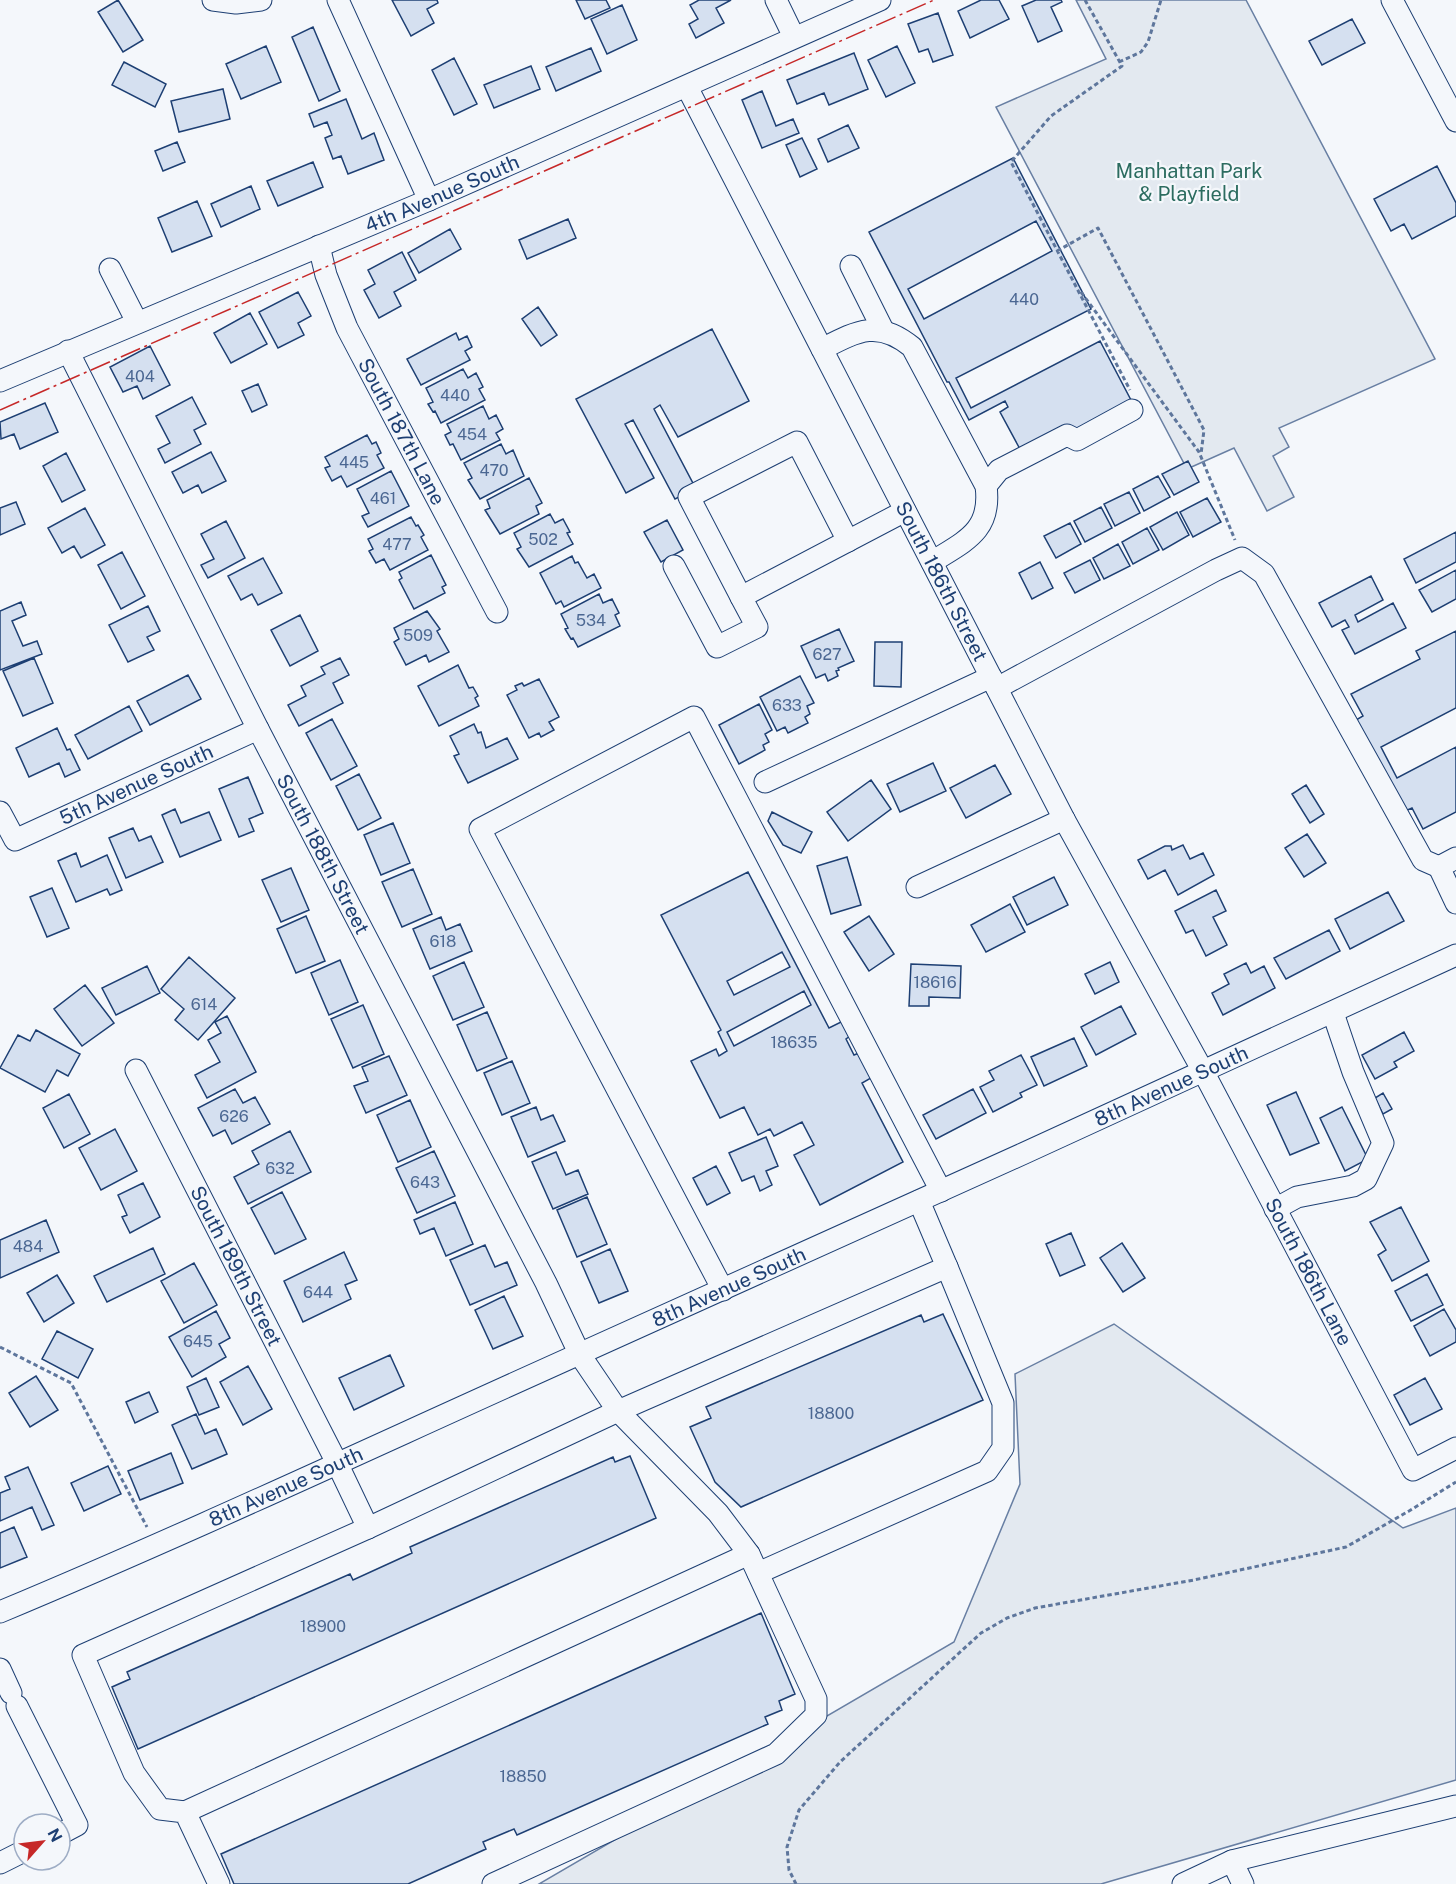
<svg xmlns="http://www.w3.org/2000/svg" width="1456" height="1884" font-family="'Public Sans',sans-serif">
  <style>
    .green { fill: #e3e9f0; stroke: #687fa3; stroke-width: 1.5 }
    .building { fill: #d5e0f0; stroke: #1d3f73; stroke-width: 1.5; fill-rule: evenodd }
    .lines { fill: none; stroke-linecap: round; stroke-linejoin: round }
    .minor-casing { stroke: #1d3f73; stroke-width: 23 }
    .path { stroke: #5e769c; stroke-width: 3; stroke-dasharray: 4.5 3; stroke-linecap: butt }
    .minor { stroke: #f4f7fb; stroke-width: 21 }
    .power { stroke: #c62828; stroke-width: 1.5; stroke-dasharray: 21 4.5 3 4.5; stroke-linecap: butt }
    .labels { text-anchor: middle; stroke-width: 4.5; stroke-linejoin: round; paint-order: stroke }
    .number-label { font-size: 16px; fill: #4b6792 }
    .park-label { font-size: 20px; fill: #2c6c60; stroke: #f4f7fb }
    .street-label { font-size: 20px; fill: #1d3f73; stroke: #f4f7fb }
  </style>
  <rect width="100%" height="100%" fill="#f4f7fb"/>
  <path class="green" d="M1076,0H1246L1435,359L1279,428L1289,447L1273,456L1294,497L1267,511L1234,448L1187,469L996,107L1106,59Z
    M1114,1324L1403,1528L1456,1508V1780L1101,1884H539L954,1642L1020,1484L1015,1374Z"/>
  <path class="building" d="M118,0L143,40L123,52L98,12Z
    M392,0H437L438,3L427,9L434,23L411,36Z
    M576,0H606L610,8L585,19Z
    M699,0H731L716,8L724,23L696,38L689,24L698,19L690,5Z
    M981,0H999L1009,19L970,38L958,11Z
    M1036,0H1061L1062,2L1051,7L1062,31L1038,42L1022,6Z
    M622,5L637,40L607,54L591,19Z
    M938,13L953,55L933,62L928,49L919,52L908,24Z
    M1352,19L1365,43L1322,65L1309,41Z
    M313,27L340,91L319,101L292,37Z
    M266,46L281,82L241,99L226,64Z
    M897,46L915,83L886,97L868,60Z
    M591,48L601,71L556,91L546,67Z
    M854,53L868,89L829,105L824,93L797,104L787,80Z
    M454,58L477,104L454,115L432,70Z
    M124,62L166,84L155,107L112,85Z
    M531,66L540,89L494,108L484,85Z
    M223,89L230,119L179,132L171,101Z
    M762,91L776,126L793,119L799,133L762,148L742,100Z
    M346,99L362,139L374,133L384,160L348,174L341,156L333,159L325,138L332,135L327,122L314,127L309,114Z
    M848,125L859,148L828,162L818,139Z
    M802,138L817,169L800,177L786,145Z
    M177,142L185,162L163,171L155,151Z
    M1013,158L1091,309L956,378L971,408L1100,341L1132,402L1076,439L1021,451L1000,412L1008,407L1005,401L969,420L949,382H947L869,232ZM1036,221L1052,251L924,319L908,289Z
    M313,162L323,187L278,206L267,181Z
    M1437,166L1456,203V216L1412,239L1404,224L1391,231L1374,199Z
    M251,186L260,209L221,227L211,204Z
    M197,201L212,236L172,252L158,218Z
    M568,219L576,238L527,259L519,240Z
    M450,229L461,249L419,273L408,253Z
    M402,252L416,280L394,292L401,306L379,318L364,290L375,284L368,270Z
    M298,292L311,316L298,323L304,335L278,348L259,312Z
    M538,307L557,335L541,346L522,319Z
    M250,313L267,344L231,363L214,333Z
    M712,329L749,401L678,437L660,405L654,409L696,489L675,499L633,420L625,424L654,478L626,493L576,399Z
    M456,333L459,340L467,336L472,347L465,351L470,360L421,385L407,359Z
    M150,346L170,385L143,399L137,386L123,392L110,367Z
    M463,369L468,378L476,373L483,387L479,389L485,400L441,423L435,411L433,412L428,404L433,402L426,388Z
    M258,384L267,405L252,412L242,391Z
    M192,397L206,424L194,430L201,444L165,463L158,449L170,443L156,416Z
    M45,403L58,432L20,449L14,434L1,439L0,422Z
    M483,406L489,419L496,415L503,429L496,433L500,440L461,460L453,444L450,445L445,435L451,432L447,424Z
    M367,435L372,444L376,442L381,453L377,455L384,468L347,487L341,476L332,481L325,468L330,466L325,457Z
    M501,444L506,454L513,450L524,476L480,499L468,480L472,478L464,463Z
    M211,452L226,481L202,493L198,485L183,493L172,472Z
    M66,453L85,490L62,502L43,466Z
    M1188,461L1199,482L1174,495L1162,474Z
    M391,471L409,506L368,527L362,516L369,513L357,489Z
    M1158,476L1170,497L1144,511L1133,489Z
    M529,478L542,503L536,506L539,514L500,534L485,510L490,508L487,500Z
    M1129,492L1140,513L1115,526L1104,504Z
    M1207,498L1221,522L1193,537L1180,512Z
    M16,502L25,524L0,535V508Z
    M1101,507L1112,528L1085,542L1074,521Z
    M85,508L105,545L81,558L74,546L62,553L48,528Z
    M1177,512L1189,535L1163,550L1150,527Z
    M550,514L555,523L563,519L570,532L567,533L573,544L529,567L517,549L521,547L514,533Z
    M411,517L416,526L418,525L424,535L421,537L428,550L390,570L384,559L376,563L369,551L373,549L368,539Z
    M667,520L683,550L661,562L644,532Z
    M226,521L245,558L208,578L201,565L214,559L201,534Z
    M1070,523L1081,544L1056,558L1044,536Z
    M1147,528L1159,550L1133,564L1122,542Z
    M1456,532V562L1416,583L1404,559Z
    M1118,544L1130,566L1104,579L1093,558Z
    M122,552L145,596L121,609L98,565Z
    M431,555L446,585L442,587L445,593L414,609L399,580L402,578L399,572Z
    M572,556L575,563L578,562L587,578L594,574L601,588L564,607L561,601L556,604L540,573Z
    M263,558L282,593L258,605L252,594L241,600L228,576Z
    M1090,560L1100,580L1075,593L1064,573Z
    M1040,562L1053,588L1032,599L1019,573Z
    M1456,570V599L1432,612L1419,590Z
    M1371,576L1383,600L1355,615L1358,622L1393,603L1406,628L1355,654L1342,630L1349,627L1345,620L1332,627L1319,603Z
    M599,594L603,603L612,599L619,613L615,615L620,626L578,647L573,638L571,639L565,629L568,628L561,614Z
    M21,602L26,615L12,621L23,646L37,641L42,654L0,670V611Z
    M148,606L160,631L147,637L154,650L128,662L109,625Z
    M427,611L440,629L437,631L449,652L429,662L426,655L406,665L394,642L399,639L394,628Z
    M300,615L318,651L290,666L271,630Z
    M839,629L854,661L838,668L839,670L836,671L838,676L828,681L825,674L816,678L801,646Z
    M1456,631V708L1381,747L1397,778L1456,747V812L1423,829L1412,808L1403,812L1356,720L1363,716L1351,694L1420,659L1416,651Z
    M875,642H902L901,687L874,686Z
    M34,658L53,703L23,716L3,671Z
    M340,658L349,675L333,683L343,703L299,726L288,705L306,696L301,686L325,674L321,667Z
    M458,665L469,688L473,687L478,696L475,698L479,706L439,726L418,686Z
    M188,675L201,699L150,725L137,701Z
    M800,676L814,703L807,706L810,714L805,717L808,723L788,733L785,727L777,731L760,697Z
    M539,679L559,717L549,722L554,730L541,737L539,733L529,738L507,695L517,690L515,686L522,683L524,686Z
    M759,704L772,730L765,734L769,742L763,745L765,750L739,764L719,725Z
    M129,706L142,731L88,759L75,735Z
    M332,719L357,766L331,780L306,733Z
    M474,724L478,733L481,732L486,748L507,738L518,759L468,783L454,756L459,754L450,736Z
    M57,728L67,750L70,749L80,770L65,777L59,763L29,777L16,748Z
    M933,763L946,791L900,812L887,784Z
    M995,765L1011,794L966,818L950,788Z
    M359,774L381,818L358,830L336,786Z
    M248,777L263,813L249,819L254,831L239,837L219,789Z
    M871,780L891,809L848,841L827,812Z
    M1306,785L1324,814L1310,823L1292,794Z
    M175,809L181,823L209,812L221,840L180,857L162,815Z
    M772,812L812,832L801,853L783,845L768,821Z
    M393,823L410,863L381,875L364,835Z
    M133,828L139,841L151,836L163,862L126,878L109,838Z
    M1307,834L1326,863L1304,877L1285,848Z
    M1183,845L1190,859L1203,853L1214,875L1178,895L1165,870L1148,879L1138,860L1165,846H1171L1172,850Z
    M76,853L81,867L107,855L122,890L110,895L107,889L76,902L58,861Z
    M847,857L861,905L831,914L817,866Z
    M291,868L309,910L281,922L262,880Z
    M413,869L432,914L402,927L382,882Z
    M748,872L829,1028L843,1021L850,1036L846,1039L854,1055L859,1053L871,1078L862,1083L903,1162L820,1205L794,1155L814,1145L802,1122L774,1136L770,1129L758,1135L744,1107L720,1118L691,1061L716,1049L719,1056L727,1051L718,1032L721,1030L661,915ZM782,952L790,967L734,995L727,981ZM804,991L811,1005L734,1046L727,1032Z
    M1054,877L1068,905L1027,925L1013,897Z
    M52,888L69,928L47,937L30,897Z
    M1216,890L1226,911L1213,917L1227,945L1206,956L1193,930L1186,933L1175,911Z
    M1388,892L1404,921L1350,949L1335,919Z
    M1010,904L1025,932L986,952L971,925Z
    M306,916L325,961L296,973L277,929Z
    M869,916L894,954L869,971L844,932Z
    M441,917L446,930L460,924L472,951L430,969L413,929Z
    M1329,930L1340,951L1286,979L1274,958Z
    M189,957L235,998L198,1040L175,1020L184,1009L161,989Z
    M340,960L358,1002L329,1015L311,973Z
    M464,962L484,1007L453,1020L433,976Z
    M1110,962L1119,982L1095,994L1085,974Z
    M1246,963L1251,973L1264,966L1275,988L1223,1015L1212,993L1229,984L1224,974Z
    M911,964L961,966L960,998L929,997V1006H909Z
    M147,966L160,993L116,1015L102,988Z
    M85,985L114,1023L82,1046L54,1009Z
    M363,1005L384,1054L353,1068L331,1019Z
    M1121,1006L1136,1034L1096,1055L1081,1027Z
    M487,1012L507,1058L477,1071L457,1025Z
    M227,1016L256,1072L207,1098L195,1075L220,1062L208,1040L221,1033L215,1022Z
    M36,1030L80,1054L68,1076L57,1070L45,1092L0,1068L18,1035L30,1041Z
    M1404,1032L1414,1051L1394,1062L1397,1067L1375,1079L1362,1055Z
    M1074,1038L1087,1066L1044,1086L1031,1057Z
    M1021,1055L1037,1085L1020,1093L1022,1097L993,1112L980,1087L994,1080L989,1071Z
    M389,1056L407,1095L366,1113L354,1086L368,1081L362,1067Z
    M512,1061L530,1103L502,1115L484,1073Z
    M235,1089L243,1103L255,1097L270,1124L232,1144L225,1130L213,1136L198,1108Z
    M973,1089L986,1113L936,1139L923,1115Z
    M1296,1092L1319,1143L1290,1155L1267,1105Z
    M1383,1093L1392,1109L1383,1114L1375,1098Z
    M69,1094L90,1134L64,1148L43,1108Z
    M410,1100L431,1147L398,1162L377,1115Z
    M536,1107L541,1120L553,1115L565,1141L528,1157L511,1117Z
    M1342,1107L1368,1159L1345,1171L1320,1118Z
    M115,1129L137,1171L101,1190L79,1148Z
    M290,1131L311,1172L248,1204L234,1177L259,1164L252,1151Z
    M766,1137L778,1166L766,1171L772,1185L760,1191L754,1176L742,1181L729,1153Z
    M434,1151L455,1196L417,1213L396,1168Z
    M556,1152L566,1175L578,1170L588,1194L553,1209L532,1162Z
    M716,1166L730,1193L707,1205L693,1178Z
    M143,1183L160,1217L130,1233L122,1217L127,1215L118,1195Z
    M282,1192L306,1239L275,1254L251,1208Z
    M587,1197L607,1244L577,1257L557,1210Z
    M455,1202L473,1244L446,1256L434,1228L420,1234L414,1220Z
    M1401,1207L1429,1261L1392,1281L1378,1255L1386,1250L1370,1222Z
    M46,1220L59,1252L0,1278V1240Z
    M1071,1233L1085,1265L1060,1276L1046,1244Z
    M1122,1243L1145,1278L1123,1292L1100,1258Z
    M485,1245L495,1267L507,1262L517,1285L470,1305L450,1260Z
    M153,1248L165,1274L107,1302L94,1276Z
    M610,1249L628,1291L599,1303L581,1262Z
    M344,1252L357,1280L345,1285L351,1299L303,1322L284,1281Z
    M194,1263L217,1305L184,1323L161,1281Z
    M1427,1274L1443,1305L1411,1321L1395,1291Z
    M57,1275L74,1303L44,1322L27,1293Z
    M504,1296L523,1336L493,1349L475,1310Z
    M1444,1309L1456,1330V1342L1430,1356L1414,1326Z
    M216,1311L230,1338L219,1344L226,1357L192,1377L169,1337Z
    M943,1314L983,1400L741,1507L715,1482L690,1427L711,1418L706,1407L921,1315L924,1322Z
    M57,1331L93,1349L78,1378L42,1359Z
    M390,1355L404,1386L354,1410L339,1378Z
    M248,1366L272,1409L243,1425L220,1382Z
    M36,1376L58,1410L30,1427L9,1393Z
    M206,1378L219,1407L199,1415L187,1387Z
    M1425,1378L1442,1409L1410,1425L1394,1395Z
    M149,1392L158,1412L135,1423L126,1402Z
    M196,1414L205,1434L216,1429L227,1454L192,1469L172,1425Z
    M171,1453L183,1483L140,1500L128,1471Z
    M630,1456L656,1518L138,1749L112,1687L130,1679L127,1672L350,1574L353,1580L412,1553L410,1547L613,1457L615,1462Z
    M108,1466L121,1494L84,1511L71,1483Z
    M28,1467L54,1525L42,1530L32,1507L0,1521V1493L10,1489L5,1477Z
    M14,1527L27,1557L0,1568V1533Z
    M761,1613L795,1694L779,1701L782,1710L765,1717L768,1724L517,1835L514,1829L483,1842L486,1849L408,1884H234L221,1854Z"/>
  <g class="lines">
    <g class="minor-casing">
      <g id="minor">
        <path d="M213,0L236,3L261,0"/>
        <path d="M338,0L429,200"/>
        <path d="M776,0L794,37"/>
        <path d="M1392,0L1456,121"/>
        <path id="s1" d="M687,87L1064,819L1204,1073L1413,1470L1456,1448"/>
        <path id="s2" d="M319,246L326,275L347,328L497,612"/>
        <path d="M851,266L883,330"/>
        <path d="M110,269L137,322"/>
        <path d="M822,349C857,331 878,319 912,347L986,486C992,531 965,541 932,562"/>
        <path id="s3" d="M68,351L258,729L546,1283L580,1355L618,1411L718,1513L749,1554L816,1699V1715L776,1754L493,1884"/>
        <path id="s4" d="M0,381L429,200L880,0"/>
        <path d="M986,486L999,470L1067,435L1077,440L1132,410"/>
        <path d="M674,566L717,647L757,627L741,597L905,511"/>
        <path d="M741,597L689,497L797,442L848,541"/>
        <path d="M997,688L1216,570L1242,558L1264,574L1423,860L1439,867"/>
        <path d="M765,782L991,677"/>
        <path id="s5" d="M0,812L15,840L258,729"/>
        <path d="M1456,858L1439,867L1456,903"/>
        <path d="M917,887L1064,819"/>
        <path id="s6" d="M136,1070L337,1463L368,1528"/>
        <path d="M1275,1209L1297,1197L1353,1186L1366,1179L1383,1143L1353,1072L1333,1013"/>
        <path d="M723,1290L480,829L694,717L941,1191"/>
        <path d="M758,1573L987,1471L1003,1448V1403L947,1267"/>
        <path id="s7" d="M0,1612C170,1541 338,1463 506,1387C824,1245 1140,1101 1456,955"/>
        <path d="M0,1669L11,1693"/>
        <path d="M17,1706L77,1825L60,1834"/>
        <path d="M185,1812L749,1554"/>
        <path d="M1232,1861L1456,1806"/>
        <path d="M0,1863L24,1851"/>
        <path d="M219,1884L185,1812L160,1809L134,1773L83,1655L368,1528L618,1411L947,1267L919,1201"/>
        <path d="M1183,1884L1232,1861L1243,1884"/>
      </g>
    </g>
    <path class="path" d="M1085,0L1122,66L1051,116L1011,162L1130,390
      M1119,62L1141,52L1148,42L1161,0
      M1057,251L1098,228L1204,430L1201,454
      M1081,292L1199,452L1235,540
      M0,1347L71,1383L147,1527
      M796,1884L789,1870L787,1847L799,1810L840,1762L981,1633L1007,1618L1035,1608L1194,1580L1346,1547L1409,1511L1456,1482"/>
    <use href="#minor" class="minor"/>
    <path class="power" d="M0,410L934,0"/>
  </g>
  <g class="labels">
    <g class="number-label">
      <text x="1024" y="305">440</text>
      <text x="140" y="382">404</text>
      <text x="455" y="401">440</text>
      <text x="472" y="440">454</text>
      <text x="354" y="468">445</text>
      <text x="494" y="476">470</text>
      <text x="383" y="504">461</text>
      <text x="543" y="545">502</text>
      <text x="397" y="550">477</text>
      <text x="591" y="626">534</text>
      <text x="418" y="641">509</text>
      <text x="827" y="660">627</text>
      <text x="787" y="711">633</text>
      <text x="443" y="947">618</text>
      <text x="935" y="988">18616</text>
      <text x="204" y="1010">614</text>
      <text x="794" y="1048">18635</text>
      <text x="234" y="1122">626</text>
      <text x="280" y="1174">632</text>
      <text x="425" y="1188">643</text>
      <text x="28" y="1252">484</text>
      <text x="318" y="1298">644</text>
      <text x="198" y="1347">645</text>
      <text x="831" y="1419">18800</text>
      <text x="323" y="1632">18900</text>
      <text x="523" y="1782">18850</text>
    </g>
    <g class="park-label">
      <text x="1189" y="178">Manhattan Park<tspan x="1189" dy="23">&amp; Playfield</tspan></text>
    </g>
    <g class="street-label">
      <text dy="7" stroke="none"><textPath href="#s4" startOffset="480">4th Avenue South</textPath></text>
      <text dy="7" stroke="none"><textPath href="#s2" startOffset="204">South 187th Lane</textPath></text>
      <text dy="7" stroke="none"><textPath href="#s1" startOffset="556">South 186th Street</textPath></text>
      <text dy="7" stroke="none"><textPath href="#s5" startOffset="165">5th Avenue South</textPath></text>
      <text dy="7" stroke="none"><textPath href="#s3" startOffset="564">South 188th Street</textPath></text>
      <text dy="7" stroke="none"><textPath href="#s7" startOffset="1284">8th Avenue South</textPath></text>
      <text dy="7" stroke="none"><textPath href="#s6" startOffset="220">South 189th Street</textPath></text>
      <text dy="7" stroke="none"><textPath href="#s1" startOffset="1338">South 186th Lane</textPath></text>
      <text dy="7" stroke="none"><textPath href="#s7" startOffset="798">8th Avenue South</textPath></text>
      <text dy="7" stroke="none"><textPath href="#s7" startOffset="312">8th Avenue South</textPath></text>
    </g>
  </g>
  <g transform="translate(42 1842) rotate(62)"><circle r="28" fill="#f4f7fb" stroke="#9eadc5" stroke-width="1.5"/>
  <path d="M0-4.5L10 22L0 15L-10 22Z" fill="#c62828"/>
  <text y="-9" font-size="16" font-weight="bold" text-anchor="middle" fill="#1d3f73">N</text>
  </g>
</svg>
